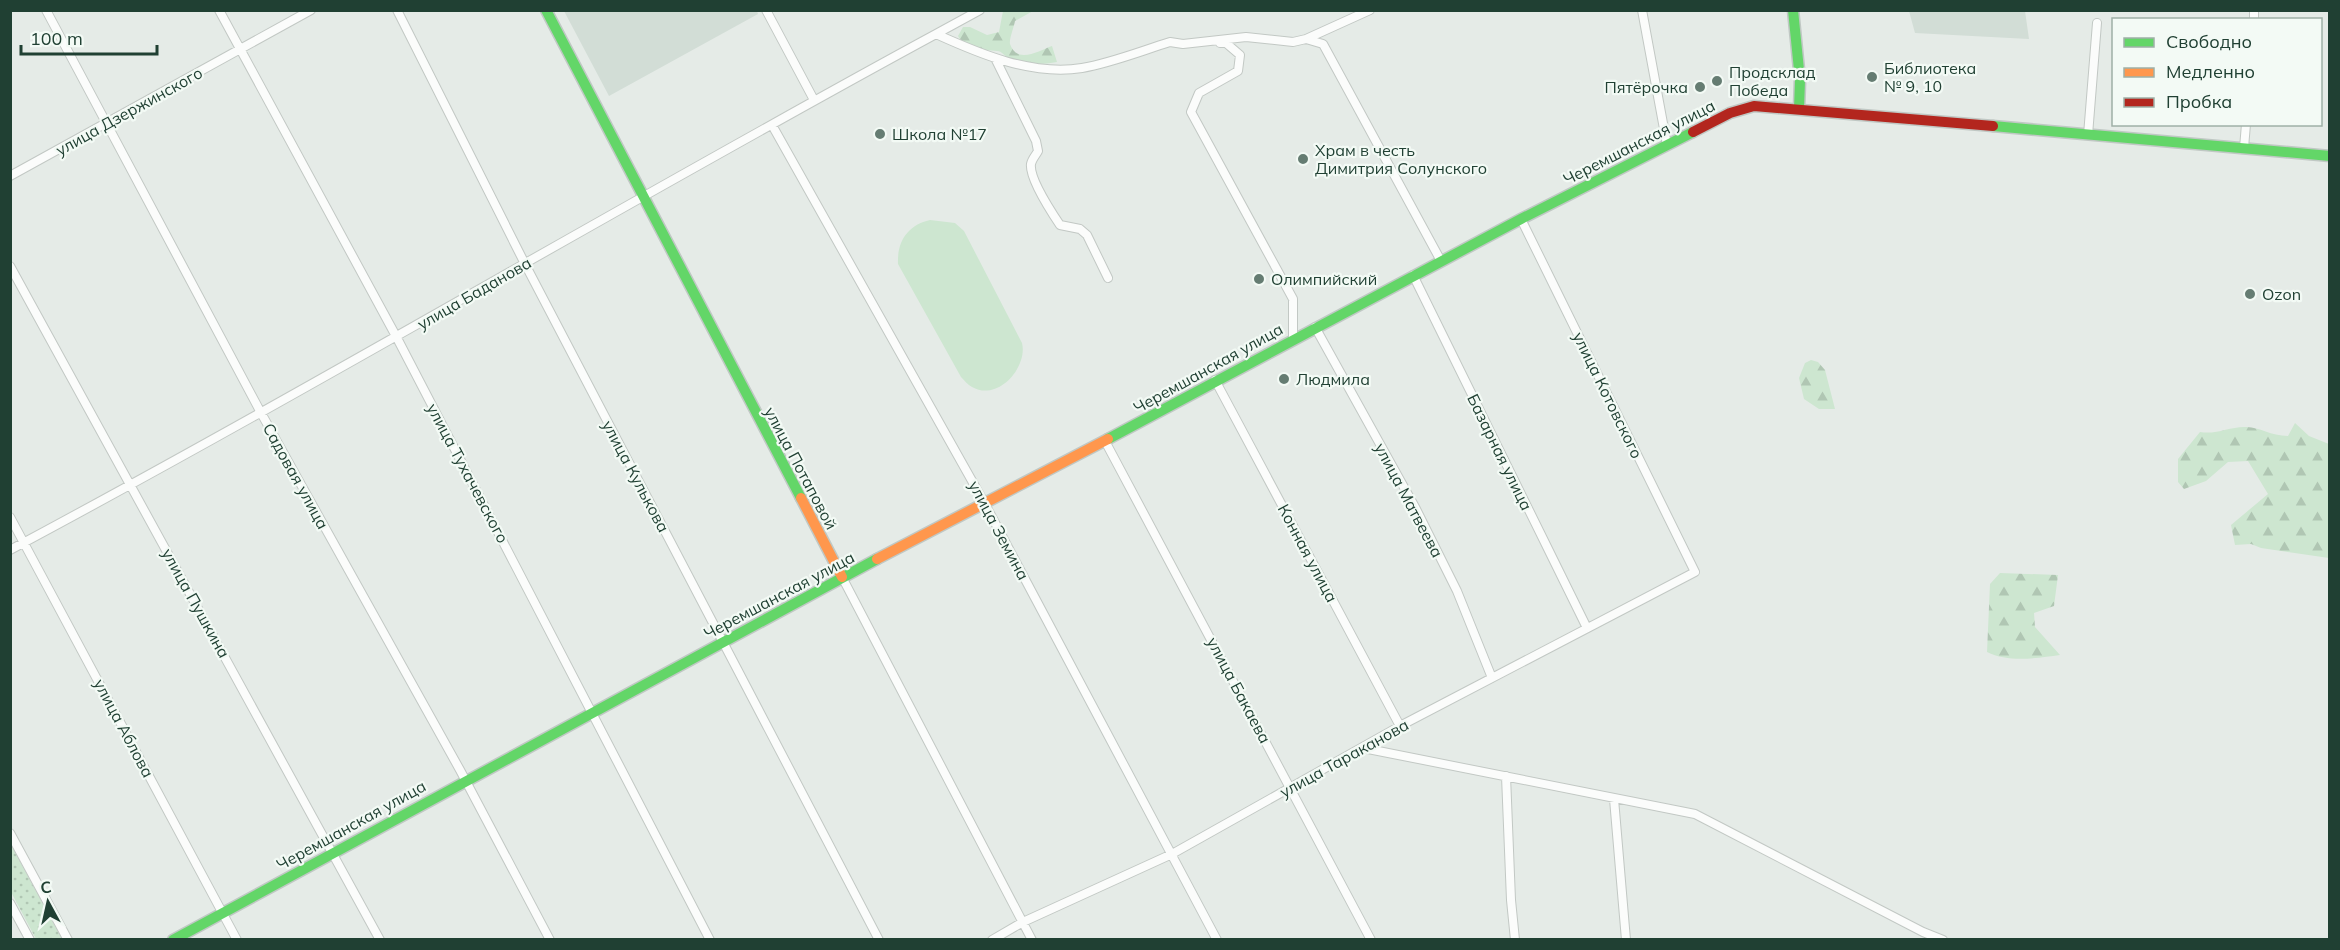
<svg xmlns="http://www.w3.org/2000/svg" width="2340" height="950" font-family="Mulish,sans-serif">
  <style>
    .built { fill: #d2ddd6 }
    .forest { fill: url(#forest-firs) }
    .park { fill: url(#park-dots) }
    .pitch { fill: #cde6d0 }
    .lines { fill: none; stroke-linecap: round; stroke-linejoin: round }
    .street-casing { stroke: #c2c8c4; stroke-width: 10 }
    .fast-casing { stroke: #c0c8c4; stroke-width: 13 }
    .slow-casing { stroke: #c0c8c4; stroke-width: 13 }
    .jam-casing { stroke: #c0c8c4; stroke-width: 13 }
    .street { stroke: #fbfcfb; stroke-width: 8 }
    .fast { stroke: #63d668; stroke-width: 10 }
    .slow { stroke: #ff974d; stroke-width: 10 }
    .jam { stroke: #b3261e; stroke-width: 10 }
    .poi-dot { fill: #657c72; stroke: #f3faf5; stroke-width: 2 }
    .labels { text-anchor: middle; stroke-width: 4.5; stroke-linejoin: round; paint-order: stroke }
    .poi-label { font-size: 16px; fill: #204033; stroke: #f3faf5; text-anchor: start }
    .street-label { font-size: 16px; fill: #204033; stroke: #f3faf5 }
  </style>
  <defs>
    <pattern id="forest-firs" width="22" height="20" patternUnits="userSpaceOnUse" patternTransform="scale(1.5)"><rect width="22" height="20" fill="#cde6d0"/><path d="M5 1l3.5 6h-7zM16 11l3.5 6h-7z" fill="#b0c6b3"/></pattern>
    <pattern id="park-dots" width="8" height="8" patternUnits="userSpaceOnUse" patternTransform="scale(1.5)"><rect width="8" height="8" fill="#cde6d0"/><path d="M2 2h.1M6 6h.1" fill="none" stroke="#b0c6b3" stroke-width="1.8" stroke-linecap="round"/></pattern>
  </defs>
  <rect width="100%" height="100%" fill="#e5ebe7"/>
  <path class="built" d="M757,11L758,14L609,96L564,11Z
    M1909,11H2025L2029,39L1915,33Z"/>
  <path class="forest" d="M1003,11H1033L1015,21C1014,27 1009,39 1010,44C1017,65 1040,50 1052,46L1057,62C1041,65 1024,65 1009,58C1004,56 1002,51 997,51C983,49 966,51 958,36L963,27H970L987,35L999,32Z
    M1811,360L1818,362L1825,370L1835,409H1819L1804,399L1799,378L1805,363Z
    M2295,423L2309,436L2329,444V558L2261,548L2251,544L2235,545L2231,525L2268,494L2248,461L2228,462L2206,481L2184,489L2178,482V459L2200,432C2217,435 2230,426 2247,427C2259,427 2271,436 2288,436Z
    M2000,573L2058,575L2054,606L2034,613L2035,627L2060,655C2037,658 2009,663 1987,652L1990,584Z"/>
  <path class="park" d="M10,845H11L62,939H36L11,892Z"/>
  <path class="pitch" d="M930,220L955,223L964,231L1022,343C1028,367 998,402 972,387C968,385 964,380 961,377L898,264C897,241 908,225 930,220Z"/>
  <g class="lines">
    <g class="street-casing">
      <path id="street" d="M46,10L260,411L460,770L550,940
        M219,10L397,338L710,940
        M397,10L525,264L879,940
        M766,10L814,100
        M1642,10L1667,145
        M2254,20V10
        M936,34L980,10
        M1306,39L1323,44L1441,261
        M1220,43H1226L1240,55L1238,71L1199,93L1191,112L1293,299V338
        M995,58L1036,141L1038,151C1036,155 1032,159 1031,164C1029,178 1052,213 1060,225L1080,229L1087,235L1108,278
        M772,125L985,504L1217,940
        M2088,135L2097,23
        M2244,148L2246,124
        M10,176L311,10
        M10,266L380,940
        M1413,275L1587,628
        M1315,327L1416,509L1457,591L1492,678
        M1215,380L1400,726
        M1105,441L1371,940
        M10,517L237,940
        M10,550C322,383 626,202 936,34C980,54 1032,76 1082,68C1111,63 1141,51 1170,42L1183,44L1246,37L1293,42L1306,39L1370,10
        M842,577L1032,940
        M1363,748L1695,814L1923,932L1943,940
        M1506,776L1511,900L1515,940
        M1614,799L1626,940
        M10,833L68,940
        M10,903L30,940
        M992,940L1023,922L1172,854L1400,726L1695,572L1521,219"/>
    </g>
    <g class="fast-casing">
      <path id="fast" d="M546,10L801,498
        M1793,10L1800,80L1799,109
        M1993,126L2330,156
        M1108,439L1521,219L1693,132
        M173,940L877,559"/>
    </g>
    <g class="slow-casing">
      <path id="slow" d="M801,498L842,577
        M877,559L1108,439"/>
    </g>
    <g class="jam-casing">
      <path id="jam" d="M1693,132L1730,113L1754,106L1993,126"/>
    </g>
    <use href="#street" class="street"/>
    <use href="#fast" class="fast"/>
    <use href="#slow" class="slow"/>
    <use href="#jam" class="jam"/>
  </g>
  <g class="poi-dot">
    <circle cx="1872" cy="77" r="6"/>
    <circle cx="1717" cy="81" r="6"/>
    <circle cx="1700" cy="87" r="6"/>
    <circle cx="880" cy="134" r="6"/>
    <circle cx="1303" cy="159" r="6"/>
    <circle cx="1259" cy="279" r="6"/>
    <circle cx="2250" cy="294" r="6"/>
    <circle cx="1284" cy="379" r="6"/>
  </g>
  <g class="labels">
    <g class="poi-label">
      <text x="1884" y="74">Библиотека<tspan x="1884" dy="18">№ 9, 10</tspan></text>
      <text x="1729" y="78">Продсклад<tspan x="1729" dy="18">Победа</tspan></text>
      <text x="1688" y="93" text-anchor="end">Пятёрочка</text>
      <text x="892" y="140">Школа №17</text>
      <text x="1315" y="156">Храм в честь<tspan x="1315" dy="18">Димитрия Солунского</tspan></text>
      <text x="1271" y="285">Олимпийский</text>
      <text x="2262" y="300">Ozon</text>
      <text x="1296" y="385">Людмила</text>
    </g>
    <g class="street-label">
      <text transform="translate(129 111) rotate(-29)" y="6">улица Дзержинского</text>
      <text transform="translate(1639 142) rotate(-27)" y="6">Черемшанская улица</text>
      <text transform="translate(474 293) rotate(-30)" y="6">улица Баданова</text>
      <text transform="translate(1208 368) rotate(-29)" y="6">Черемшанская улица</text>
      <text transform="translate(1608 395) rotate(64)" y="6">улица Котовского</text>
      <text transform="translate(1500 452) rotate(64)" y="6">Базарная улица</text>
      <text transform="translate(801 468) rotate(62)" y="6">улица Потаповой</text>
      <text transform="translate(468 473) rotate(62)" y="6">улица Тухачевского</text>
      <text transform="translate(296 476) rotate(61)" y="6">Садовая улица</text>
      <text transform="translate(636 476) rotate(62)" y="6">улица Кулькова</text>
      <text transform="translate(1409 500) rotate(62)" y="6">улица Матвеева</text>
      <text transform="translate(999 530) rotate(62)" y="6">улица Земина</text>
      <text transform="translate(1308 553) rotate(62)" y="6">Конная улица</text>
      <text transform="translate(779 595) rotate(-28)" y="6">Черемшанская улица</text>
      <text transform="translate(196 603) rotate(61)" y="6">улица Пушкина</text>
      <text transform="translate(1239 690) rotate(62)" y="6">улица Бакаева</text>
      <text transform="translate(124 728) rotate(62)" y="6">улица Аблова</text>
      <text transform="translate(1344 758) rotate(-29)" y="6">улица Тараканова</text>
      <text transform="translate(351 825) rotate(-29)" y="6">Черемшанская улица</text>
    </g>
  </g>
  <rect width="2340" height="950" fill="none" stroke="#204033" stroke-width="24"/>
  <rect x="2112" y="18" width="210" height="108" fill="#f3faf5" stroke="#9fb0a7" stroke-width="1.5"/>
  <rect x="2124" y="38" width="30" height="9" fill="#63d668" stroke="#9fb0a7" stroke-width="1.5"/>
  <text x="2166" y="48" font-size="18" fill="#204033">Свободно</text>
  <rect x="2124" y="68" width="30" height="9" fill="#ff974d" stroke="#9fb0a7" stroke-width="1.5"/>
  <text x="2166" y="78" font-size="18" fill="#204033">Медленно</text>
  <rect x="2124" y="98" width="30" height="9" fill="#b3261e" stroke="#9fb0a7" stroke-width="1.5"/>
  <text x="2166" y="108" font-size="18" fill="#204033">Пробка</text>
  <g transform="translate(48 902) rotate(352)" stroke="#f3faf5" stroke-width="4.5" paint-order="stroke">
  <path d="M0-4.5L10 22L0 15L-10 22Z" fill="#204033"/>
  <text y="-9" font-size="16" font-weight="bold" text-anchor="middle" fill="#204033">С</text>
  </g>
  <path d="M21 45v9h136v-9" fill="none" stroke="#204033" stroke-width="3"/>
  <text x="30" y="45" font-size="18" fill="#204033" stroke="#f3faf5" stroke-width="4.5" paint-order="stroke">100 m</text>
</svg>
